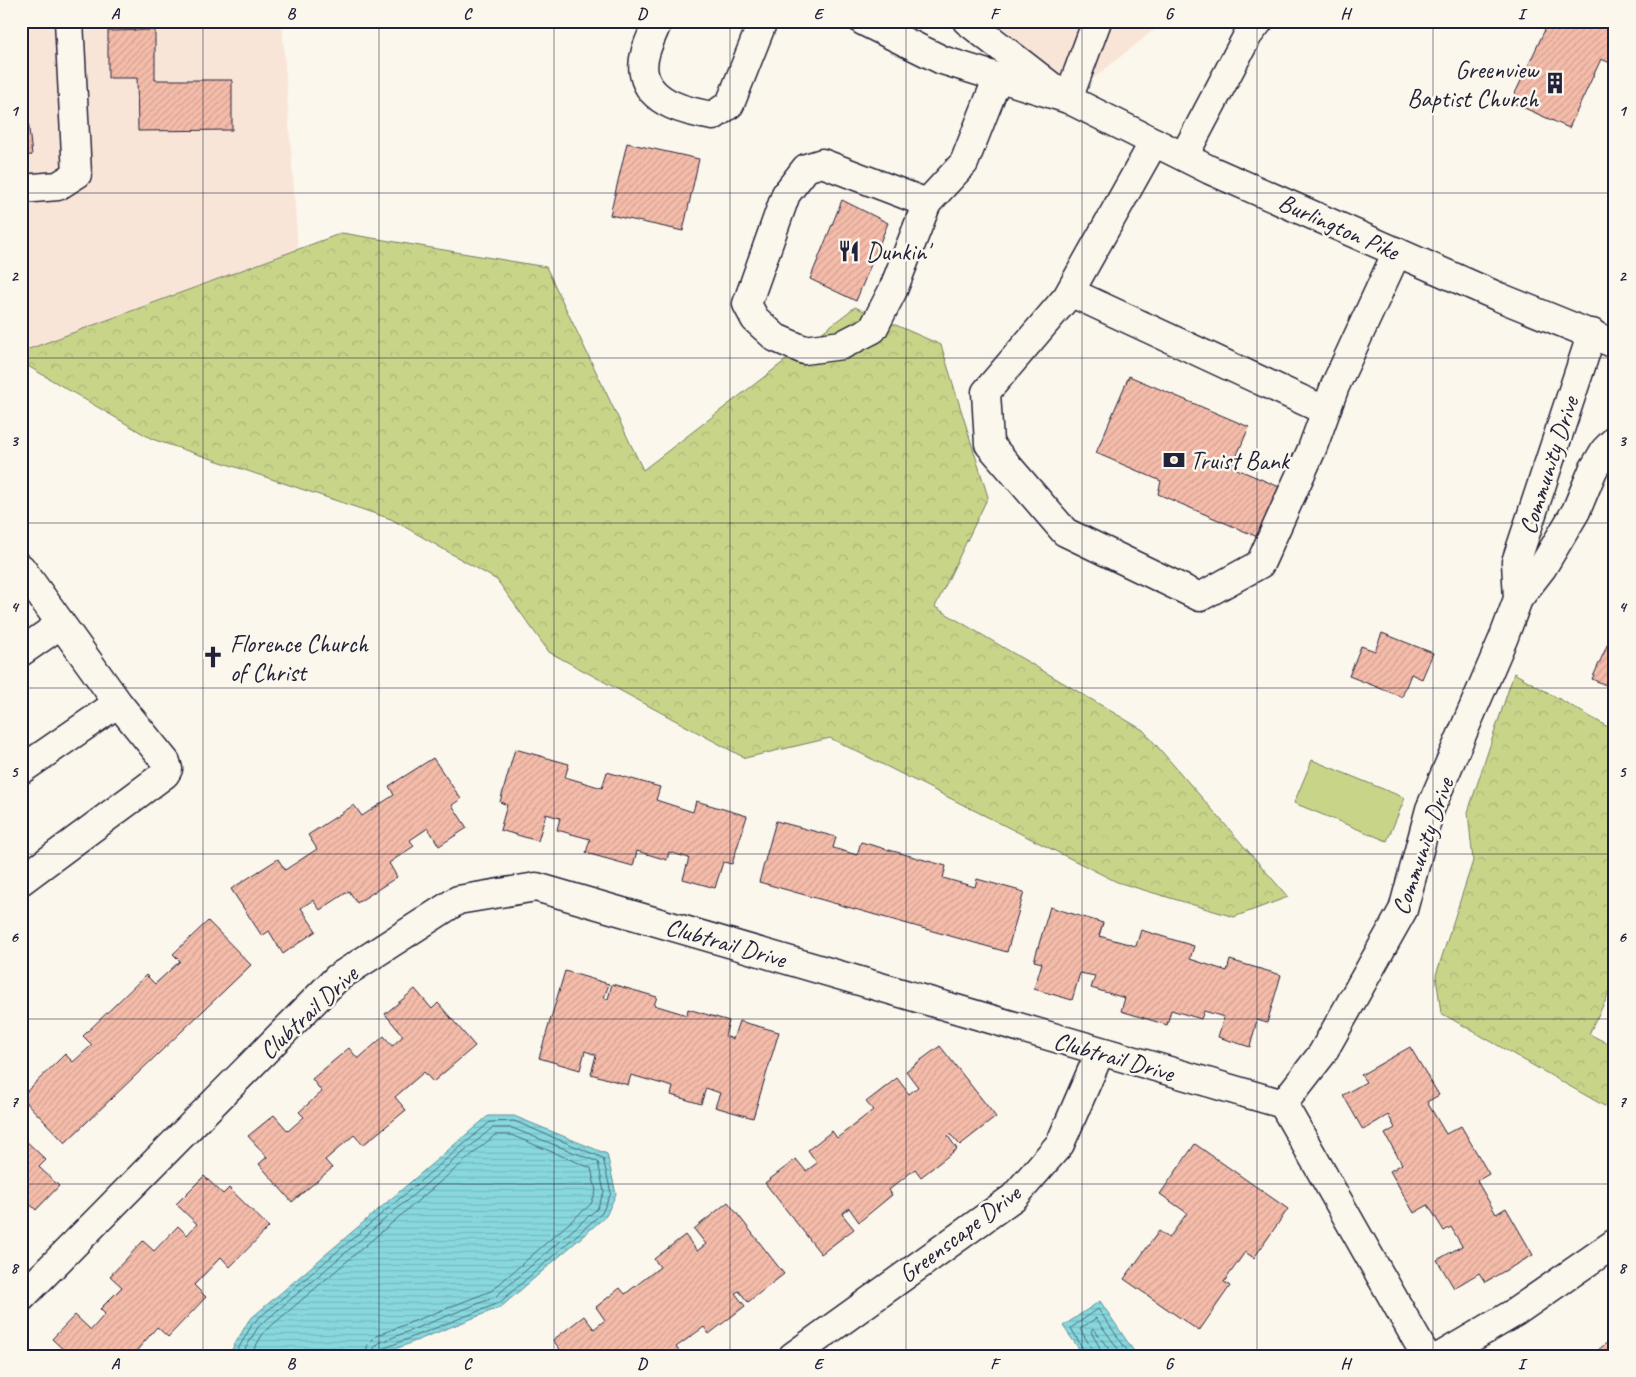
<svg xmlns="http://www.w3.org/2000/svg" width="1636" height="1377" font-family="Caveat,sans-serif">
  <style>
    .built { fill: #f9e5d8 }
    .forest { fill: url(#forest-crowns); stroke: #757c62 }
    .garden { fill: #c8d589; stroke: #757c62 }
    .water { fill: url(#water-rules); stroke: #5f909d }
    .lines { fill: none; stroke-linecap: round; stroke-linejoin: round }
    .shore { stroke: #4b6b7c; stroke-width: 1 }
    .building { fill: url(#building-hatch); stroke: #22223b }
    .minor-casing { stroke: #22223b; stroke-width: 31 }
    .major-casing { stroke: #22223b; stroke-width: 31 }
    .minor { stroke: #fbf7ec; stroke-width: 28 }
    .major { stroke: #fbf7ec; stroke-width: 28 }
    .grid { fill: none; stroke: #22223b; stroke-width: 1; stroke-opacity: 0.55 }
    .labels { text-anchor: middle; stroke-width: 5; stroke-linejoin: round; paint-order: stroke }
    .poi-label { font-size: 25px; fill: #22223b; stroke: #fbf7ec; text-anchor: start }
    .street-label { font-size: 25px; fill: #22223b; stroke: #fbf7ec }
    .neatline { fill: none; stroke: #22223b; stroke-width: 2 }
    .grid-label { font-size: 16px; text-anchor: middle; font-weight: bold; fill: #22223b }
  </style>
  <defs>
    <pattern id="forest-crowns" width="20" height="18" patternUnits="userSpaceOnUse" patternTransform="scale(1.25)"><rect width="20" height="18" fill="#c8d589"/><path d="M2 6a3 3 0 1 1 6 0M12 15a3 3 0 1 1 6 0" fill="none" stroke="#acb777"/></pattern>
    <pattern id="water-rules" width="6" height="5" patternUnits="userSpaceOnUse" patternTransform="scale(1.25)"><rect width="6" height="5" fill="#88d9de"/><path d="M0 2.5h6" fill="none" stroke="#75babf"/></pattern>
    <pattern id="building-hatch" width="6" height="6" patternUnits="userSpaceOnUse" patternTransform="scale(1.25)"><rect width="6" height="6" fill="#f5bcaa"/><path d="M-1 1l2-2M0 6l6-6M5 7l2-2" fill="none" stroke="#d2a193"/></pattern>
  </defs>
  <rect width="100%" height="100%" fill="#fbf7ec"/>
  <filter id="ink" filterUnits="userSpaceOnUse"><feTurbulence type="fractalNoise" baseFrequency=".02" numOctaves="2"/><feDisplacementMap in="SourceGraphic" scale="10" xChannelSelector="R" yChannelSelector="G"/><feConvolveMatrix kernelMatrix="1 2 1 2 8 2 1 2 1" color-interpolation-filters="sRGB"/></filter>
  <g filter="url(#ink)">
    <path class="built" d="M21,21H282L298,249L21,352Z
      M967,21H1165L1068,99Z"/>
    <path class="forest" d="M342,233L546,267L643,470L855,307L941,345L988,497L935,607L1143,730L1288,897L1234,917L1117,882L830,738L745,758L549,652L497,580L391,519L152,439L21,362V352Z
      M1514,673L1615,731V981L1589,1034L1615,1047V1112L1441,1013L1436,975L1473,861L1468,812Z"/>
    <path class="garden" d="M1312,760L1405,798L1387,841L1294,803Z"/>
    <path class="water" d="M488,1116H514L607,1154L616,1194L606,1216L501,1307L378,1356H228L249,1320Z
      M1100,1301L1137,1356H1084L1063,1326Z"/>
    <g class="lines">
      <path class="shore" d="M234,1356L253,1323L490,1122L514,1121L603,1158L611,1193L602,1213L499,1303L382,1349L378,1356
        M241,1356L258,1327L492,1128H512L598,1162L604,1192L597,1209L495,1297L379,1343L374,1348L372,1356
        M250,1356L264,1332L495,1135H511L591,1168L596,1191L591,1204L491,1291L376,1336L368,1344L365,1356
        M1087,1356L1071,1328L1098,1309L1131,1356
        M1094,1356L1092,1349L1080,1329L1096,1318L1123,1356
        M1101,1356L1099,1346L1091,1332L1093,1328L1114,1356"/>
    </g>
    <path class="building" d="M1549,21H1615V65L1601,59L1569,128L1511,102Z
      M155,30V80H232V130L138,131L137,78H108V31Z
      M21,85H24L32,155L21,156Z
      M627,143L699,159L683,231L610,215Z
      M842,200L888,223L856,301L810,279Z
      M1129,376L1249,427L1232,467L1289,491L1267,541L1158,494L1161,481L1096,453Z
      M1614,630H1615V689L1592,679Z
      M1382,633L1433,653L1422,679L1411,674L1402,697L1349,676L1361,646L1375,651Z
      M515,749L569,764L565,777L602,788L607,772L660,787L656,800L693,812L696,801L747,816L732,864L723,862L715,888L683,879L689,858L669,852L667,860L637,851L633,866L586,853L590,839L557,830L560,818L546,814L538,841L500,830L507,805L500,802Z
      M433,758L461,799L452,805L467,828L439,846L428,828L410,840L414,846L389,863L397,877L357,903L349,891L320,910L313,900L301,908L316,931L283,954L269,931L262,936L231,889L278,859L285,870L317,849L308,835L354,805L362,816L394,795L389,786Z
      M776,821L836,837L833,848L857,855L861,842L946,866L943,878L975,887L977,879L1024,892L1007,952L759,882Z
      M1050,907L1103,923L1099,936L1136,946L1141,930L1194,946L1190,959L1227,971L1230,960L1281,975L1267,1023L1257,1020L1250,1047L1218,1037L1224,1017L1204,1011L1201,1019L1171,1010L1167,1025L1121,1011L1125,998L1091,988L1095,976L1080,973L1072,1000L1034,989L1042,963L1034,961Z
      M208,921L251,965L65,1143L21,1097L65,1054L73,1062L92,1045L83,1036L146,975L155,984L180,961L173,954Z
      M565,971L609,984L604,998L608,999L612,984L657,997L654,1005L687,1015L688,1009L729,1021L725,1036L733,1039L739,1021L779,1032L753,1118L715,1107L720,1093L706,1088L701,1104L671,1095L673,1087L631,1075L628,1085L591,1074L596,1055L585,1051L580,1070L539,1058Z
      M415,989L432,1009L438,1003L475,1046L433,1082L424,1072L395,1097L406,1110L363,1145L354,1135L325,1160L332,1168L292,1202L259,1164L267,1157L248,1136L274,1115L288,1131L304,1117L299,1112L322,1092L312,1079L349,1048L358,1059L384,1036L392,1046L403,1036L385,1014Z
      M940,1046L996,1117L960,1145L950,1134L948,1136L957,1149L921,1177L915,1169L889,1190L892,1195L859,1222L849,1208L842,1214L854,1229L821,1254L765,1183L796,1159L806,1171L817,1163L808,1150L832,1131L837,1138L873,1110L866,1102L897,1078L909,1094L918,1087L906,1071Z
      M1410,1047L1439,1095L1427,1102L1446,1134L1461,1126L1489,1174L1477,1181L1496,1214L1506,1208L1533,1255L1485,1282L1479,1273L1454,1288L1437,1260L1462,1246L1451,1227L1444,1231L1428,1205L1414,1213L1390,1171L1402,1164L1385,1134L1395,1128L1388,1115L1363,1130L1343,1095L1366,1082L1361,1075Z
      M21,1136L46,1160L39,1167L59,1186L36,1210L21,1196Z
      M1195,1144L1288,1209L1254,1258L1245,1252L1224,1282L1230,1286L1199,1331L1124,1279L1159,1231L1169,1238L1187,1213L1160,1194Z
      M204,1176L223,1194L229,1188L269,1227L230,1267L221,1257L194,1285L206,1297L168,1337L157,1327L132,1356H70L52,1339L75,1315L91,1330L105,1314L100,1309L122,1287L110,1276L143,1241L154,1251L178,1226L187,1235L197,1224L176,1204Z
      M728,1202L784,1274L748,1302L739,1291L735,1293L745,1306L709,1334L704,1327L676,1347L680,1352L676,1356H565L553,1340L584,1316L594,1329L605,1320L596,1307L620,1288L625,1294L660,1267L654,1259L685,1235L697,1251L706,1244L694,1229Z
      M1615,1336V1356H1591Z"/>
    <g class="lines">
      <g class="minor-casing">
        <path id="minor" d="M658,21C652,36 640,57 644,74C650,104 689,112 713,116L730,104L763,21
          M1068,99L1097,21
          M1154,142L1067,297L986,392L989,444L1065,532L1200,597L1260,564L1312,449L1335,386L1397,252
          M1184,156L1248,35L1259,21
          M21,189L58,186L77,174L69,21
          M927,203L893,290L873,329L842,345L804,350L776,338L755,319L747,304L786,194L806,168L822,163L927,203L964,163L998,77
          M1070,292L1326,411
          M21,568L118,703L21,770
          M1518,599L1516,562L1592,333
          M21,652L61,624
          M21,881L165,774L168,769L166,762L118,703
          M1283,1104L1322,1054L1403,910L1430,809L1503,639L1518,599L1542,568L1576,511L1593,470L1605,450L1615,440
          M21,1298L337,978L458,900L536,887L1283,1104L1426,1356
          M793,1356L1014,1197L1060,1144L1100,1052
          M1441,1356L1514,1313L1615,1243"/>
      </g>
      <g class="major-casing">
        <path id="major" d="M863,21L942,60L1068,99L1210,170L1499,297L1615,344
          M967,21L1052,87"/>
      </g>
      <use href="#minor" class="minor"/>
      <use href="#major" class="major"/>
    </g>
  </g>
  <path class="grid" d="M203,21V1356M379,21V1356M554,21V1356M730,21V1356M906,21V1356M1082,21V1356M1257,21V1356M1433,21V1356M21,193H1615M21,358H1615M21,523H1615M21,688H1615M21,854H1615M21,1019H1615M21,1184H1615"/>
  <defs>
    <g id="building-bare" transform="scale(1.725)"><path d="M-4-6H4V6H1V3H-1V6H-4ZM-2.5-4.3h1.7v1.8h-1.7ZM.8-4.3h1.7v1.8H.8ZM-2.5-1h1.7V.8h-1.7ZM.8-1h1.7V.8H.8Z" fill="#22223b" stroke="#fbf7ec" stroke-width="2.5" paint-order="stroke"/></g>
    <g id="restaurant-bare" transform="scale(1.725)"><path d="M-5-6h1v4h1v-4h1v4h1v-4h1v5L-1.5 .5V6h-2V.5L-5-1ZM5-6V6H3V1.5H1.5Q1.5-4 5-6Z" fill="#22223b" stroke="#fbf7ec" stroke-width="2.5" paint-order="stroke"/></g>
    <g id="bank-bare" transform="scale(1.725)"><path d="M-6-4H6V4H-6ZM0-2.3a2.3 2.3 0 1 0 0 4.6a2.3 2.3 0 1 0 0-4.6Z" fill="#22223b" stroke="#fbf7ec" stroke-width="2.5" paint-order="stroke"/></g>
    <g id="church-bare" transform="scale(1.725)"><path d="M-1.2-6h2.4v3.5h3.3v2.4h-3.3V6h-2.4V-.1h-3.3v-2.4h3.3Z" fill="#22223b" stroke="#fbf7ec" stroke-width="2.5" paint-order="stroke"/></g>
  </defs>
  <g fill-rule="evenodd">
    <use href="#building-bare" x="1555" y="83"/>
    <use href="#restaurant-bare" x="849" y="251"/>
    <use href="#bank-bare" x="1174" y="460"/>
    <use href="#church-bare" x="213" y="657"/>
  </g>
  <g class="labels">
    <g class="poi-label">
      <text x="1538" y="78" text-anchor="end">Greenview<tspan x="1538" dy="29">Baptist Church</tspan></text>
      <text x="866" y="260">Dunkin'</text>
      <text x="1190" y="469">Truist Bank</text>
      <text x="230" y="652">Florence Church<tspan x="230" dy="29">of Christ</tspan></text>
    </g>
    <g class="street-label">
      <text transform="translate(1339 226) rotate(24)" y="9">Burlington Pike</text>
      <text transform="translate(1548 465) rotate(-72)" y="9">Community Drive</text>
      <text transform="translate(1422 846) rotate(-71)" y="9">Community Drive</text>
      <text transform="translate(726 942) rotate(16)" y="9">Clubtrail Drive</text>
      <text transform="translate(308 1012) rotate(-43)" y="9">Clubtrail Drive</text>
      <text transform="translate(1114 1056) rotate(16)" y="9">Clubtrail Drive</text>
      <text transform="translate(959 1233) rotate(-37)" y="9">Greenscape Drive</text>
    </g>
  </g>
  <rect width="1636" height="1377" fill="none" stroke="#fbf7ec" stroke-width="55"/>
  <rect x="28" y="28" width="1580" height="1322" class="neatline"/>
  <g class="grid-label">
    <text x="115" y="19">A</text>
    <text x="291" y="19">B</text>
    <text x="467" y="19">C</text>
    <text x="642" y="19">D</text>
    <text x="818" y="19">E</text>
    <text x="994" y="19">F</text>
    <text x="1169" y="19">G</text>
    <text x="1345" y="19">H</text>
    <text x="1521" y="19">I</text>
    <text x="14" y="116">1</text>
    <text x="1622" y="116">1</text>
    <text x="14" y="281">2</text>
    <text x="1622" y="281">2</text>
    <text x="14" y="446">3</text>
    <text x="1622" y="446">3</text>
    <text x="14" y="612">4</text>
    <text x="1622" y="612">4</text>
    <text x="14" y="777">5</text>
    <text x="1622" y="777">5</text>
    <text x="14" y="942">6</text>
    <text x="1622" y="942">6</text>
    <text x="14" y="1107">7</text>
    <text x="1622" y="1107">7</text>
    <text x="14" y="1273">8</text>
    <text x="1622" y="1273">8</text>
    <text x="115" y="1369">A</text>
    <text x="291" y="1369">B</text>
    <text x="467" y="1369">C</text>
    <text x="642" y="1369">D</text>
    <text x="818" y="1369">E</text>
    <text x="994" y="1369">F</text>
    <text x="1169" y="1369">G</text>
    <text x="1345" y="1369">H</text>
    <text x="1521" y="1369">I</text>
  </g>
</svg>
